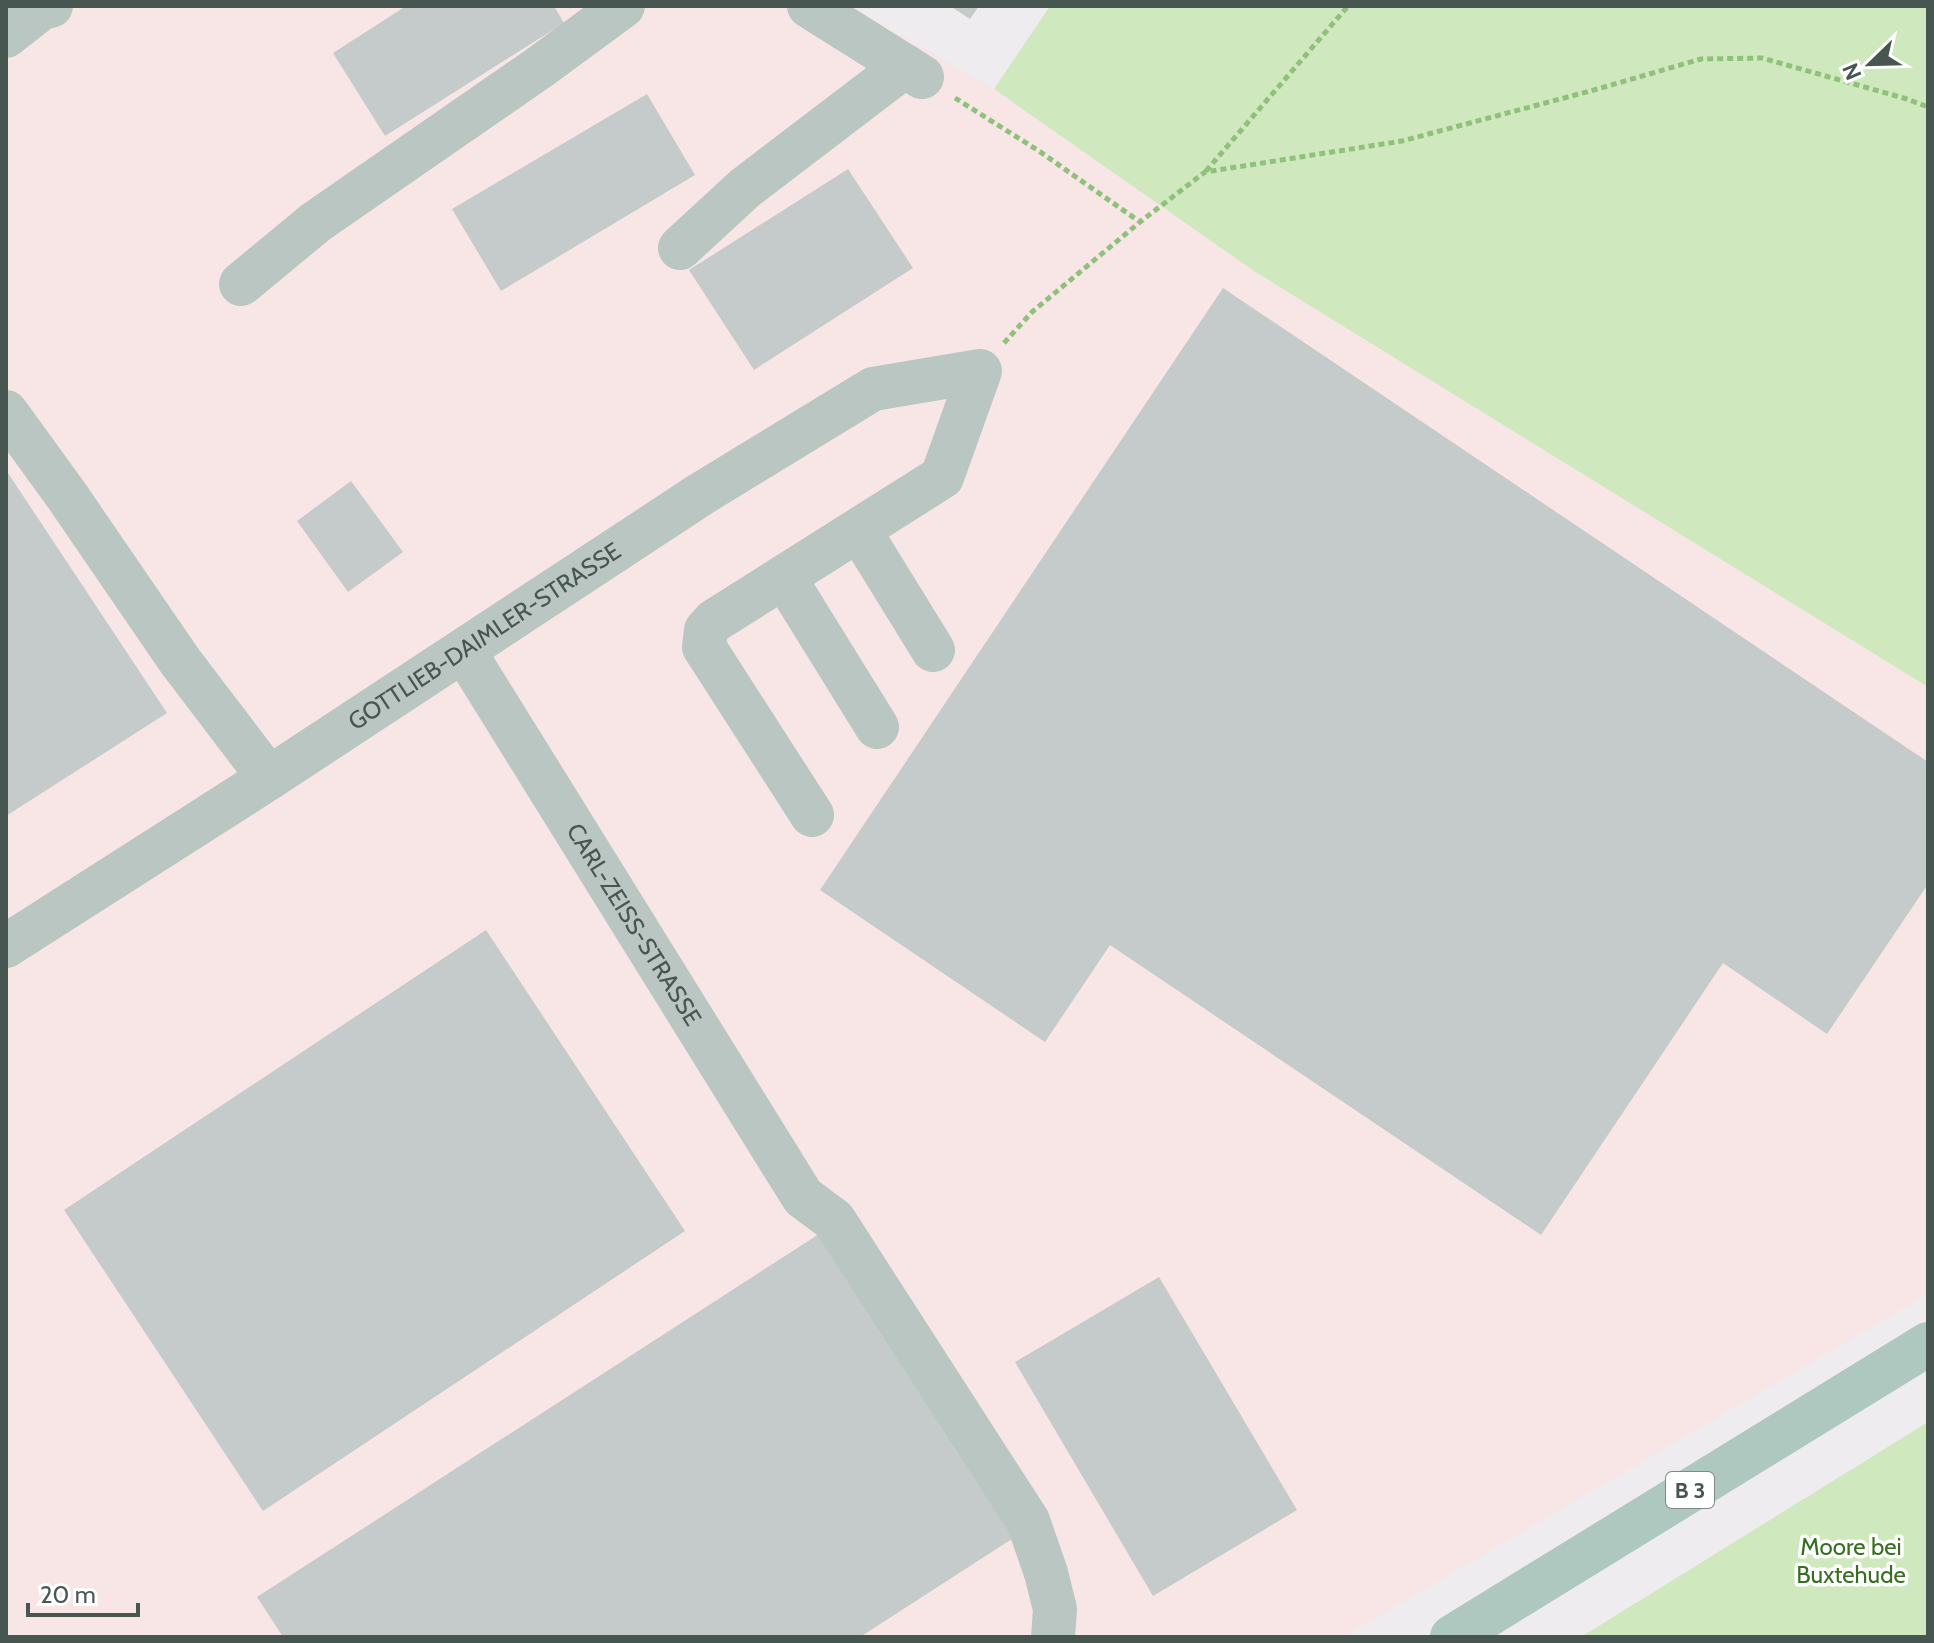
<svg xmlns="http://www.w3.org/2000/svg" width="1934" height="1643" font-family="Cabin,sans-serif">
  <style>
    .commercial { fill: #f8e6e7 }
    .green { fill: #cfe8be }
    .building { fill: #c4cbca }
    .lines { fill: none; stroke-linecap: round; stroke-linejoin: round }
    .path { stroke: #90c17b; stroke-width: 5; stroke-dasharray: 6 4; stroke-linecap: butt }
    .minor { stroke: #b9c6c2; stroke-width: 44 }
    .major { stroke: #aec8c0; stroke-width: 44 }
    .labels { text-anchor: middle; stroke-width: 7; stroke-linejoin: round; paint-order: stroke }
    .shield { fill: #fff; stroke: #7e8985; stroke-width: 2 }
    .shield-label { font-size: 22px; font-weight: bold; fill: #475651 }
    .street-label { font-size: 24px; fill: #475651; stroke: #fff }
    .park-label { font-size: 24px; fill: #386e21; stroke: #fff }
  </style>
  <rect width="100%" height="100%" fill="#eeecee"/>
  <path class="commercial" d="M6,6H851L994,89L1254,271L1928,687V1294L1343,1637H6Z"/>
  <path class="green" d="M1050,6H1928V687L1254,271L994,89Z
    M1928,1422V1637H1581Z"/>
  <path class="building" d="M406,6H554L564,23L385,136L333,53Z
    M950,6H979L970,19Z
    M647,94L695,175L501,291L452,209Z
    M848,169L913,268L754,370L689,270Z
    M1223,288L1928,762V884L1827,1034L1723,963L1541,1235L1110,945L1045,1042L820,890Z
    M6,470L167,713L6,816Z
    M351,481L403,552L348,592L297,521Z
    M486,930L685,1231L263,1511L64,1210Z
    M819,1234L1015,1537L860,1637H283L257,1597Z
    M1159,1277L1297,1510L1153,1596L1015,1362Z"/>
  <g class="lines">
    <path class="path" d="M955,98L1039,151L1140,222
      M1206,171L1348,6
      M1004,343L1032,312L1140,222L1205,172L1402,141L1594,90L1701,59L1762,58L1907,99L1928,107"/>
    <g class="minor">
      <path d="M809,6L922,77"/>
      <path d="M6,36L43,7L51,6"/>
      <path d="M680,248L745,188L905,66"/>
      <path d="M241,284L316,222L540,67L623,6"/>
      <path d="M6,412L67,496L180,661L269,778"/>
      <path d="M859,530L933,650"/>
      <path d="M784,577L877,727"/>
      <path id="s1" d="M464,651L803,1197L834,1220L1028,1521L1046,1573L1055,1609L1053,1637"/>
      <path id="s2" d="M6,946L269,778L701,494L873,389L980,371L942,477L714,621L706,630L704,647L812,815"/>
    </g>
    <path class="major" d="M1452,1637L1928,1344"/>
  </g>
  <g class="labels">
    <rect class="shield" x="1666" y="1472" width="48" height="36" rx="6"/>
    <g class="shield-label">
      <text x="1690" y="1498">B 3</text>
    </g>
    <g class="street-label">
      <text dy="8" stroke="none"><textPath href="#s2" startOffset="570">GOTTLIEB-DAIMLER-STRASSE</textPath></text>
      <text dy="8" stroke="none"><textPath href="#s1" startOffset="322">CARL-ZEISS-STRASSE</textPath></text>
    </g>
    <g class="park-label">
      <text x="1851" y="1555">Moore bei<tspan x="1851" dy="28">Buxtehude</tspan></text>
    </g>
  </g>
  <rect width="1934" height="1643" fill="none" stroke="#475651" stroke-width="16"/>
  <g transform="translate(1870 64) rotate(247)" stroke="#ffffff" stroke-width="6" paint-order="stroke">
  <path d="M0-6L14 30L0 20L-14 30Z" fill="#475651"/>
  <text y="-12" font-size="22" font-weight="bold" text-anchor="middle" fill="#475651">N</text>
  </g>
  <path d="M28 1603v12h110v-12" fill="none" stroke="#475651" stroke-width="4"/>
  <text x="40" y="1603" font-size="24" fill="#475651" stroke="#ffffff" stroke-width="6" paint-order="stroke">20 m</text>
</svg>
